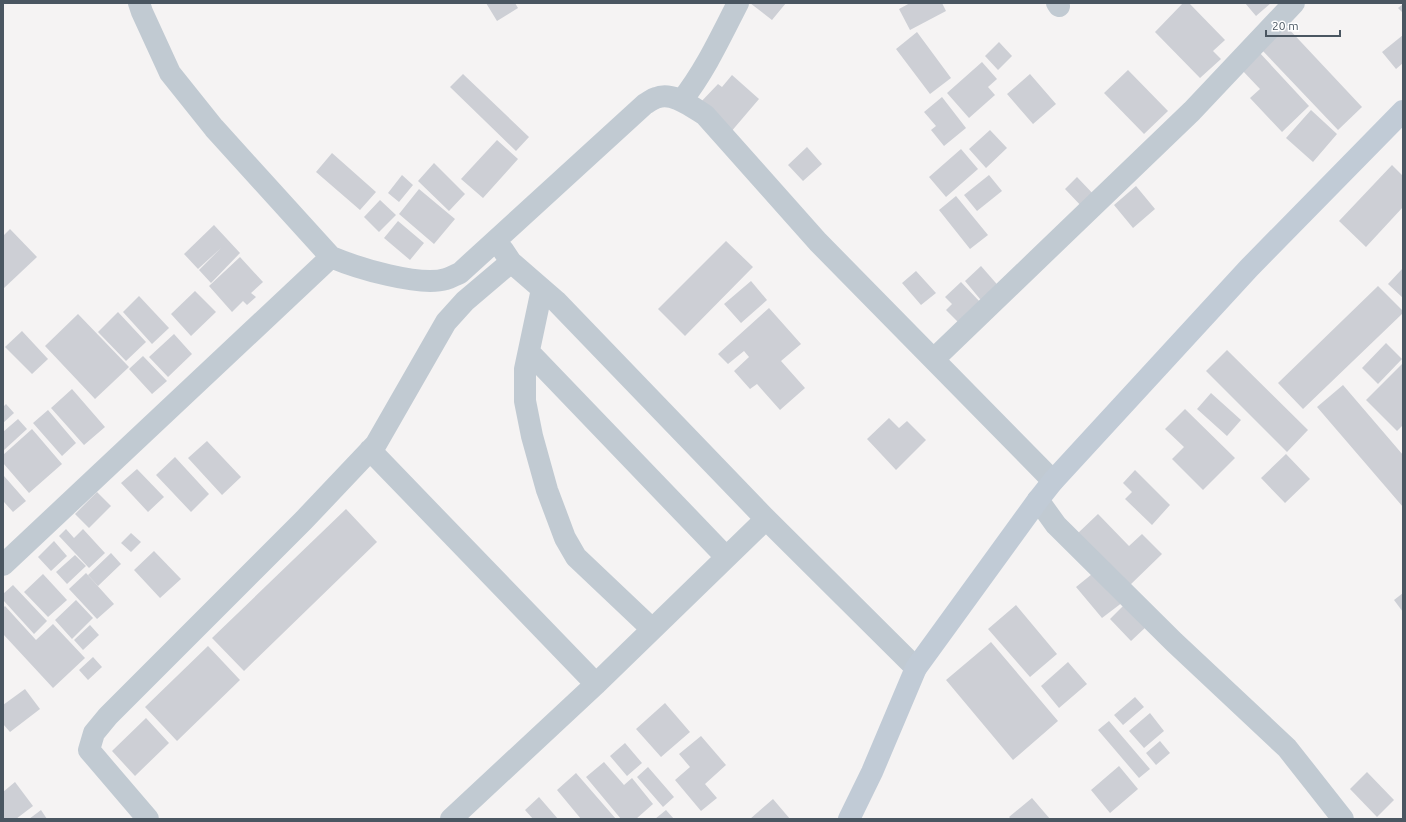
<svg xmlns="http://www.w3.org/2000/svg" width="1406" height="822" font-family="Ubuntu,sans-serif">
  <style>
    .building { fill: #cdcfd5 }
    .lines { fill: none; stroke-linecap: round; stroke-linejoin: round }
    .street { stroke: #c1cad2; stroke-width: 22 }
    .secondary { stroke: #c1cbd6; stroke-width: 22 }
  </style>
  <rect width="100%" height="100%" fill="#f5f3f3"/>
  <path class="building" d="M486,3H515L518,8L497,21Z
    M750,3H786L772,20Z
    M910,3H942L946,11L910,30L899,9Z
    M1183,3H1189L1225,40L1213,51L1221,59L1200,78L1155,32Z
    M1245,3H1271L1256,16Z
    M1403,4V13L1398,8Z
    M1286,26L1362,107L1338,130L1261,49Z
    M917,32L951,78L930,94L896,49Z
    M1403,35V63L1396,69L1382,52Z
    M999,42L1012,56L998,70L985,56Z
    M1259,52L1309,106L1282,132L1250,98L1260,89L1241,69Z
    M982,62L997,79L988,87L995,95L969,118L947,93Z
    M1128,70L1168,111L1144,134L1104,93Z
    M463,74L529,137L516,151L450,87Z
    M1030,74L1056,104L1033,124L1007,94Z
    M732,75L759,99L730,133L698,105L718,84L722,87Z
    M942,97L966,128L944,146L931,130L936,126L924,112Z
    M1311,110L1337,134L1313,162L1286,138Z
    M990,130L1007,148L986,168L969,149Z
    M497,140L518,159L483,198L461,179Z
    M807,147L822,164L803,181L788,165Z
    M961,149L978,169L946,197L929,177Z
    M332,153L376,192L360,210L316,172Z
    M434,163L465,194L449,211L418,181Z
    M1392,165L1403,176V207L1366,247L1339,221Z
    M402,175L413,185L399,202L388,193Z
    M989,175L1002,191L977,211L964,195Z
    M1077,177L1097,198L1085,210L1065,189Z
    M1136,186L1155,209L1133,228L1114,205Z
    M419,189L455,219L434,244L399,214Z
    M956,196L988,235L970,249L939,210Z
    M380,200L396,215L379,232L364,217Z
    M398,221L424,243L410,260L384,238Z
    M214,225L240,253L211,283L199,270L221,248L198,269L184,254Z
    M10,229L37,257L3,289V236Z
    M726,241L753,267L685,336L658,309Z
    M240,257L263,282L251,293L256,297L247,305L243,301L232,312L209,286Z
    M981,266L1002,290L985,305L965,281Z
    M1403,268V298L1388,284Z
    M916,271L936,293L921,305L902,283Z
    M751,281L767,300L741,323L724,304Z
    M961,282L981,303L960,324L946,310L952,304L945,297Z
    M1378,286L1403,311V313L1303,409L1278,383Z
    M195,291L216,312L191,336L171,314Z
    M139,296L169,328L152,344L123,312Z
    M769,308L801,344L781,361L805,388L780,410L757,384L750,389L734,371L749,357L744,351L728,364L718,354Z
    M118,312L146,342L126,361L98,332Z
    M78,314L129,367L95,399L45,346Z
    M22,331L48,359L32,374L5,347Z
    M174,334L192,354L168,377L149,357Z
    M1386,343L1402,359L1378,384L1362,368Z
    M1227,350L1308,430L1287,452L1206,371Z
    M143,356L167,381L152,394L129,369Z
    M1403,363V425L1397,431L1366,400Z
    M1343,385L1403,455V507L1317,407Z
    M72,389L105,427L84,445L51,408Z
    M1211,393L1241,420L1227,436L1197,409Z
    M6,404L14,413L3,423V407Z
    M1185,409L1235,458L1203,490L1172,459L1184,447L1165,429Z
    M48,410L76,443L62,456L33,423Z
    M889,418L899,428L907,421L926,440L896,470L867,439Z
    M18,419L27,429L3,451V432Z
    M32,429L62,464L29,493L3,463V455Z
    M207,441L241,477L222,495L188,458Z
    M1286,454L1310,479L1285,503L1261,478Z
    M175,457L209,494L191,512L156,475Z
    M137,469L164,497L148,512L121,483Z
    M1135,470L1170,505L1152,525L1125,499L1132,492L1123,483Z
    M4,476L26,501L13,512L4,502L3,503Z
    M97,492L111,506L89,528L75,514Z
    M346,509L377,542L244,671L212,638Z
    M1098,514L1129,546L1142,534L1162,554L1128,587L1077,534Z
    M66,529L74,538L83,529L105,553L89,568L59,536Z
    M131,533L141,542L131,552L121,543Z
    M54,541L67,556L51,571L38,557Z
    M154,551L181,579L160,598L134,570Z
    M111,553L121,564L98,586L88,575Z
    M75,555L86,566L67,584L56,572Z
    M1097,570L1123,602L1102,618L1076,587Z
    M86,573L114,604L97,619L69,589Z
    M43,574L67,600L48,617L24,592Z
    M13,585L47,621L34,634L3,600V594Z
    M1403,593V612L1394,600Z
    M76,600L93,618L72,639L55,620Z
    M1125,604L1147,626L1131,641L1110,619Z
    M1016,605L1057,654L1030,677L988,629Z
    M5,606L36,640L53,624L85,658L53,688L3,634V608Z
    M90,625L99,635L83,650L74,640Z
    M991,642L1058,721L1013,760L946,680Z
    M208,646L240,680L177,741L145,707Z
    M93,657L102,667L88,680L79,670Z
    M1068,662L1087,684L1059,708L1041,686Z
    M25,689L40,709L10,732L3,724V705Z
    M1135,697L1144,707L1123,725L1114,715Z
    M665,703L690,732L661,757L636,729Z
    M1150,713L1164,731L1144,748L1129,731Z
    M146,718L169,743L135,776L112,751Z
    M1109,721L1150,769L1139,778L1098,730Z
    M701,736L726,765L705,784L717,798L701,811L675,780L690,767L679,754Z
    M1160,741L1170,753L1156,765L1146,753Z
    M625,743L642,763L627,776L610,756Z
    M604,762L624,785L632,778L653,804L636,819H621L586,777Z
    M1119,766L1138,789L1110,813L1091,790Z
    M648,767L674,797L663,807L637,777Z
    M1367,772L1394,800L1377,817L1350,789Z
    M576,773L616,819H581L557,790Z
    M15,782L33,806L16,819H3V792Z
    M539,797L558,819H533L525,810Z
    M1032,798L1050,819H1011L1009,817Z
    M773,799L790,819H750Z
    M41,810L47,819H29Z
    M666,810L674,819H655Z"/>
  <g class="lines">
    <path class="street" d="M139,3L142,12L170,73L214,128L331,257C357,268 420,287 446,279C450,278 455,275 460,273L645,104C649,102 652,99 656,98C672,91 692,107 705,115L818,242L1053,481
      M1057,3L1059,6
      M682,100C705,71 721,36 738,3
      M503,250L511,262L556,301L766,519L916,668
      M542,289L525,369V401L532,436L547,490L565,538L576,557L652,629
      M529,352L726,557
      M934,359L1192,111L1294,3
      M370,450L596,684
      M1038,500L1056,525L1174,642L1287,748L1343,819
      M3,565L331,257
      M148,819L89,750L94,733L108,716L304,520L376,444L446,322L465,301L511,262
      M451,819L596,684L766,519"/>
    <path class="secondary" d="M849,819L872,772L916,668L1038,500L1053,481L1249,268L1403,111"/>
  </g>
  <rect width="1406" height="822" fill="none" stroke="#4a5661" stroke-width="8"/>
  <path d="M1266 30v6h74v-6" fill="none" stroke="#4a5661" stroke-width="2"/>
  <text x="1272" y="30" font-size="12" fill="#4a5661" stroke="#ffffff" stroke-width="3" paint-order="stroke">20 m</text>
</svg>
